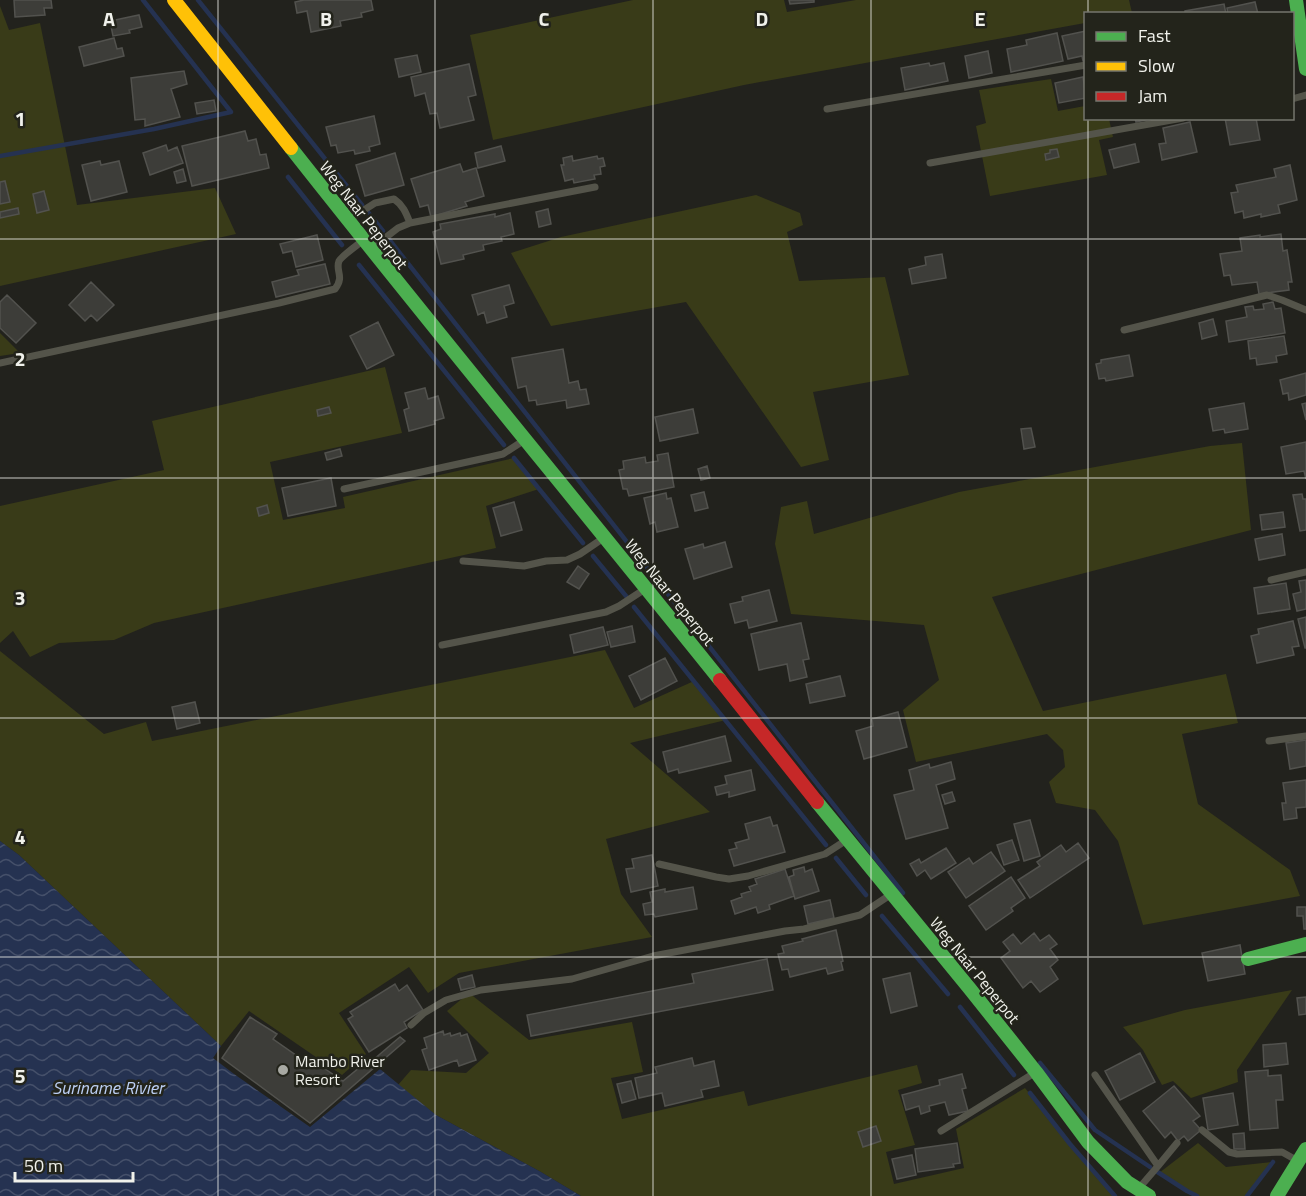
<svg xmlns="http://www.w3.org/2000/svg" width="1306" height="1196" font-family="'Titillium Web',sans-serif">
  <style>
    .grass { fill: #393b18 }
    .water { fill: url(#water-waves) }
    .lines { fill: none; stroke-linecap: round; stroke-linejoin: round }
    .stream { stroke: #253251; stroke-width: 4.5 }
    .building { fill: #3d3d39; stroke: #52524e; stroke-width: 1.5 }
    .lane { stroke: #54544a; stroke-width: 7 }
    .fast { stroke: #4caf50; stroke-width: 14 }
    .slow { stroke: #ffc107; stroke-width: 14 }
    .jam { stroke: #c62828; stroke-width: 14 }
    .grid { fill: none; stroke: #f0f1eb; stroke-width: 1.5; stroke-opacity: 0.55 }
    .poi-dot { fill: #a8a9a3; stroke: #23241b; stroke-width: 2 }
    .labels { text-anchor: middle; stroke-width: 5; stroke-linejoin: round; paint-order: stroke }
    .street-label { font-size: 16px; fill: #f0f1eb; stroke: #23241b }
    .poi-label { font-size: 16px; fill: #f0f1eb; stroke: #23241b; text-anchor: start }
    .water-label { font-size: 18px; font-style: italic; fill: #bccff4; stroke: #23241b }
    .grid-label { font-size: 20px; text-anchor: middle; font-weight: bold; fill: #f0f1eb; stroke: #23241b; stroke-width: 5; stroke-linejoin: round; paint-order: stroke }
  </style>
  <defs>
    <pattern id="water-waves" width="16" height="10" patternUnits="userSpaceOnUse" patternTransform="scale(1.5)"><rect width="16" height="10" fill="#253251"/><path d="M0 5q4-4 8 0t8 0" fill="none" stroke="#45506a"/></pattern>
  </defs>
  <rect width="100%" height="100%" fill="#22221d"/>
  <path class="grass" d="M633,0H784L787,12L856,0H1129L1132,13L1086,14L1085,23L744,85L493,140L470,35Z
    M0,6L9,30L40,23L77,205L215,188L236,234L0,286Z
    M1051,79L1058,111L1085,106L1086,118L1109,119L1113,137L1099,140L1107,175L990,196L976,126L986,123L979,90Z
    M756,195L800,213L803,225L787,232L799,281L885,277L909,375L813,392L829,460L801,467L686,302L551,326L511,253L561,237Z
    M0,333L20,353L0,356Z
    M385,367L402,433L270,462L283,520L345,508L343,497L514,458L539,489L486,506L496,548L154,623L114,640L59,643L30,657L13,631L0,643V506L164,470L152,421Z
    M1242,443L1251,530L992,597L1043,711L1226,674L1238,723L1182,734L1198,804L1290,870L1300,896L1143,925L1118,841L1095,810L1056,803L1049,782L1065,767L1063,750L1047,734L916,762L903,710L939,680L924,625L791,614L775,544L781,507L807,501L814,534L959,492L1210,446Z
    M605,650L634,708L694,681L726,720L630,743L710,812L606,839L621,894L652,937L459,973L428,993L409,967L339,1013L366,1054L342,1075L249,1011L221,1046L19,855L0,841V651L104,734L146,722L152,741Z
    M1292,990L1237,1070L1238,1082L1191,1098L1173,1081L1162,1085L1143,1050L1123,1027L1185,1010Z
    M469,993L529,1040L632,1022L643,1072L611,1078L622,1119L744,1091L748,1106L917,1065L922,1083L898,1090L915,1145L886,1152L894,1184L964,1168L956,1129L1025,1088L1115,1196H581L541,1172L436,1115L398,1085L411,1070L466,1073L489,1053L447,1011Z
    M1198,1143L1226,1167L1273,1162L1247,1196H1197L1187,1191L1159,1173Z"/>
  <path class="water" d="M0,841L19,855L221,1046L213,1058L234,1074L310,1127L380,1069L436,1115L541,1172L581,1196H0Z"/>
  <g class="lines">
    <path class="stream" d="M198,0L362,205
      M0,156L154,129L231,112L143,0
      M288,177L342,245
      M367,211L383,231
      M388,238L903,893
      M359,265L504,445
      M514,458L583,543
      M593,556L626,596
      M634,607L826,845
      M836,858L866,895
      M882,916L948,994
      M960,1007L1014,1075
      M1040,1063L1095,1130L1150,1167
      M1030,1093L1070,1144L1115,1196
      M1156,1171L1187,1191L1197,1196
      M1247,1196L1273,1162"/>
  </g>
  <path class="building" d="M14,0H51L52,8H44L45,15L15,17Z
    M304,0H371L373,10L361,13L362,17L340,21L341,26L311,32L307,11L297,13L295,2Z
    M789,0H814V2L790,4Z
    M1255,2L1258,14H1228L1227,8Z
    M1224,4L1226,14H1185V11Z
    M139,15L142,27L129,30L130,33L113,36L110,21Z
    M1086,31V61H1083L1082,56L1068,59L1062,36Z
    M1057,33L1063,61L1011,72L1007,49L1027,45L1026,40Z
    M114,38L117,49L122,48L124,56L84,66L79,47Z
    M988,51L992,73L969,78L965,56Z
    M417,55L421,72L399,77L395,59Z
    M929,63L930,66L944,63L948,81L905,90L901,68Z
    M469,64L476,95L468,97L474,120L440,128L437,113L430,114L425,93L415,96L411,77Z
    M184,71L187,84L171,89L180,117L145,126V119L135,120L131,78Z
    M1083,77L1086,98L1059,103L1055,83Z
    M214,100L216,111L197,114L195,103Z
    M374,116L380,144L369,147L370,151L355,154L354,150L338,153L336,145L331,146L326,127Z
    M1135,118H1154L1136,122Z
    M1225,118H1256L1260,140L1230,145Z
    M1190,122L1197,152L1162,160L1159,144L1166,143L1163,128Z
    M245,131L248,141L256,139L260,155L266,154L269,168L192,186L182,146Z
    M1135,144L1139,162L1114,168L1109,150Z
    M166,145L168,151L177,147L183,163L150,175L143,153Z
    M501,146L505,161L478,168L475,153Z
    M1057,149L1059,157L1046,160L1045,154L1050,153V150Z
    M395,153L404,185L365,196L356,165Z
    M572,156L573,161L597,156L598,159L603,158L605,166L600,167L601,174L594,175L595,179L574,183L573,179L565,181L561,165H564L563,158Z
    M100,161L101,165L119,161L127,192L91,201L82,165Z
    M460,164L463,172L476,168L484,196L465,202L467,206L431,217L428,205L420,207L411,179Z
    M1290,165L1297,200L1278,205L1280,213L1261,217V214L1244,218L1243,211L1235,213L1231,193L1238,192L1236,185L1276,177L1274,169Z
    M183,169L186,181L177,183L174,172Z
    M5,181L10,202L0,204V182Z
    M44,191L49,210L37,213L33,194Z
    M18,208L19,214L0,218V212Z
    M548,209L551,224L539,227L536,212Z
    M510,213L514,234L501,237L502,241L483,245L484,250L463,255L464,259L441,264L433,232L441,229L440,224L495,214V217Z
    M1281,234L1283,251L1287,250L1292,282H1288L1289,290L1259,294L1257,282L1232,285L1230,275L1224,276L1220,254L1242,251L1240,238L1260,235V237Z
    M317,235L323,260L296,267L292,251L283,253L280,244Z
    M942,254L946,278L912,284L909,269L926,265L925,257Z
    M325,264L330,284L276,297L272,282L299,275L297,270Z
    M91,282L114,305L97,321L91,315L85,321L69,305Z
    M509,285L514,303L504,306L507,317L487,323L484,312L478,315L472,295Z
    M7,295L36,323L16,343L0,328V302Z
    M1273,302L1275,309L1281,308L1285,333L1229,342L1226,321L1247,317L1245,307L1253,306L1254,310L1264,309L1263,304Z
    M1213,319L1217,335L1202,339L1199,323Z
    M378,322L394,355L367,369L350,336Z
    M1284,336L1287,354L1276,356L1277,362L1257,365L1256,358L1250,359L1248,341Z
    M563,349L569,383L578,381L580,390L586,389L589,404L567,408L566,400L537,405L536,400L529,401L526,386L518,388L512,358Z
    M1129,355L1133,376L1106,381L1105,378L1099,379L1096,364L1101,363V360Z
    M1306,373V395L1289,400L1288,393L1283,394L1280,380Z
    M425,388L428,399L438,396L444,418L434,421L435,424L409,431L404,410L409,408L405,393Z
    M1244,403L1248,429L1225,433L1224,429L1213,431L1209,409Z
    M1306,403V420L1302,404Z
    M329,407L331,413L318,416L317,410Z
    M693,409L698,433L660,441L655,417Z
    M1031,428L1035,447L1024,449L1021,429Z
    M1306,442V479L1304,471L1286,474L1281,447Z
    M340,449L342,456L327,460L325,453Z
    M668,453L674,487L629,496L627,489H623L619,470L624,469L623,461L645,457L646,463L658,461L657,455Z
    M707,466L710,478L701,480L698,469Z
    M331,478L336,506L288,516L282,488Z
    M704,492L708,508L695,511L691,495Z
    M666,493L667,499L671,498L678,527L657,532L655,522L650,524L644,498Z
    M1302,494L1303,499H1306V530L1300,531L1293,495Z
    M514,502L522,530L501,536L493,508Z
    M267,505L269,513L259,516L257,508Z
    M1283,512L1285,527L1262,530L1260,515Z
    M1282,534L1285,555L1259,560L1255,539Z
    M725,542L732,567L694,579L685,549L703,544L704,548Z
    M578,566L589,574L579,589L567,582Z
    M1306,580V609L1297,611L1293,594L1301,592L1299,581Z
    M1286,583L1290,609L1258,614L1254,588Z
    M769,590L777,621L749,628L747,620L735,623L730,604L743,601L742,597Z
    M1306,617V648H1305L1298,619Z
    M1293,621L1299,646L1292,647L1294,655L1257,663L1251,636L1259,634L1258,629Z
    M801,623L809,659L803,660L807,677L790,681L787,664L759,670L751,634Z
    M632,626L635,642L611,647L607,632Z
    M603,627L608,645L574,653L570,635Z
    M665,658L677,681L641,700L629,676Z
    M840,676L845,696L810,703L806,684Z
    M195,702L200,723L177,729L172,707Z
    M898,712L907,747L864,759L856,731L873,726L872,719Z
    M725,736L731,761L679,773L678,769L668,772L663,752Z
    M1306,740V766L1290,769L1286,743Z
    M951,762L955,779L936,785L948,828L906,839L894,795L914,790L909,770L929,764L930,768Z
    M751,770L755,790L729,797V792L717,795L715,787L727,784L725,776Z
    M1306,780V807L1296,808L1297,818L1284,820L1282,803H1286L1283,783Z
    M952,792L955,801L945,804L942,795Z
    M770,817L773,826L777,825L785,852L734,866L729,850L737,848L735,843L749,839L745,824Z
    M1030,820L1040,856L1024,861L1014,824Z
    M1012,840L1019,860L1004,865L997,845Z
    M1078,843L1089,858L1030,898L1018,880L1040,866L1037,862L1061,845L1066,852Z
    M946,848L956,863L931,879L925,870L917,876L910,864L919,859L921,863Z
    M991,852L1005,871L966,898L948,872L969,858L973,864Z
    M652,855L658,886L631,892L626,869L634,868L632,859Z
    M804,867L805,872L812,869L819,891L795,899L789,877L794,875L793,870Z
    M785,869L794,896L769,905L770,909L758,913L756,907L735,914L731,901L742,897L741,894L751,891L749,887L757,884L755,879Z
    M1011,877L1025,898L1011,908L1013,911L986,930L969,906Z
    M693,887L697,909L655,917L654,914L645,915L643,904L652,902L650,892L665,889V892Z
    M830,900L834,918L808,924L804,906Z
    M1297,907H1306V929H1304L1303,916H1297Z
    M836,930L843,961L841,962L843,970L828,974L826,968L790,977L788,969L782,970L778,954L784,953L782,946L803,941L802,939Z
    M1034,933L1040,941L1049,935L1057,944L1050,949L1058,960L1050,967L1058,979L1040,992L1031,981L1023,988L1001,958L1010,951L1003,942L1013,934L1021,944Z
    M1240,945L1245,974L1208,981L1202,953Z
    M767,959L773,990L531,1036L527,1015L694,983L692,974Z
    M910,973L917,1006L891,1013L883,979Z
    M472,975L475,987L461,990L458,979Z
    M395,984L399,991L407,985L423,1010L404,1022L407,1028L369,1052L348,1019L353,1016L350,1012Z
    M1306,997V1014L1299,1015L1297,998Z
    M250,1017L277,1034L273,1039L303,1060L306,1056L343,1081L371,1058L373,1060L400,1037L405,1041L310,1123L222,1058Z
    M443,1031L444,1035L450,1033L451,1036L460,1033L461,1036L467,1034L476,1060L459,1066L457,1060L429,1070L422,1050L427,1048L424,1038Z
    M1286,1043L1288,1064L1264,1067L1263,1045Z
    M1140,1053L1155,1082L1120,1100L1105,1071Z
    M692,1058L694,1066L714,1061L719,1086L701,1090L703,1097L665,1106L662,1093L639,1098L635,1078L657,1073L655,1067Z
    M1268,1070V1076L1281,1075L1283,1100H1276L1278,1128L1250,1130L1245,1072Z
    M962,1074L966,1088L962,1089L968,1111L949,1115L945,1102L929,1106L930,1111L921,1114L919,1106L906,1110L902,1095L940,1085L939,1080Z
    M631,1081L636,1099L622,1103L617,1084Z
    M1174,1086L1200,1116L1193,1121L1201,1130L1188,1141L1184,1136L1178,1141L1171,1132L1165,1138L1143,1111Z
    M1233,1093L1238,1125L1208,1130L1203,1098Z
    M876,1126L881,1141L863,1147L858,1132Z
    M1244,1133L1245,1149H1234L1233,1134Z
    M957,1143L960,1163L953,1164L954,1167L918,1172L915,1149Z
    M912,1155L916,1175L897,1179L892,1159Z"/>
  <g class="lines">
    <path class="lane" d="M1292,99L1306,95
      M827,109L1086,65
      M930,163L1183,118
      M350,219L375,203L394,199C403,205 406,213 410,223
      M372,248L398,228L410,223L595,187
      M1124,330L1267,295L1282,300L1306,310
      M0,363L279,303L335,289C345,276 335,271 339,261C342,256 356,246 361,242
      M344,489L490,457L503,454L523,441
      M463,561L524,566L546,561L567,560L580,554L605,537
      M1271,580L1306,572
      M442,645L606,612L619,606L645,589
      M1269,741L1306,736
      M659,864L716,877L729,879L748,876L825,854L845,841
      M411,1025L424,1013L446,1000L481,990L572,979L653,956L785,931L804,929L860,915L890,895
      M1095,1075L1158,1166L1140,1187
      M1202,1130L1229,1152L1237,1154L1282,1152L1298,1161
      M941,1131L1036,1072
      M1158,1166L1177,1143"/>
    <path class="fast" d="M1296,0L1306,69
      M291,148C432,327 577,502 720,680
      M817,802L970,989L1036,1072L1088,1142L1127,1182L1149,1196
      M1248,959L1306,944
      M1277,1196L1306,1149"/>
    <path class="slow" d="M174,0L291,148"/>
    <path class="jam" d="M720,680L817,802"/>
  </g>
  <path class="grid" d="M218,0V1196M435,0V1196M653,0V1196M871,0V1196M1088,0V14M1088,118V1196M0,239H1306M0,478H1306M0,718H1306M0,957H1306"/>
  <circle class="poi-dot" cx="283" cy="1070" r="6"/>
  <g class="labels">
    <g class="street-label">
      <text transform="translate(364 215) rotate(52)" y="6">Weg Naar Peperpot</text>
      <text transform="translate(670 592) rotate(51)" y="6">Weg Naar Peperpot</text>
      <text transform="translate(975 970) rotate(51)" y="6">Weg Naar Peperpot</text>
    </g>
    <g class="poi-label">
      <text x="295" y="1067">Mambo River<tspan x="295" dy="18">Resort</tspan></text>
    </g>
    <g class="water-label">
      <text x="108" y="1094">Suriname Rivier</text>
    </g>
  </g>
  <g class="grid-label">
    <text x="109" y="26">A</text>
    <text x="326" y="26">B</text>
    <text x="544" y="26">C</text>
    <text x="762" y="26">D</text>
    <text x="980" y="26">E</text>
    <text x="20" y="126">1</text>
    <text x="20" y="366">2</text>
    <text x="20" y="605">3</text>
    <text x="20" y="844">4</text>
    <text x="20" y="1083">5</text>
  </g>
  <rect x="1084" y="12" width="210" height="108" fill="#23241b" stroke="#75766e" stroke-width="1.5"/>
  <rect x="1096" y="32" width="30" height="9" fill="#4caf50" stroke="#75766e" stroke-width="1.5"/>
  <text x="1138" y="42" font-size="18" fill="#f0f1eb">Fast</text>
  <rect x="1096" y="62" width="30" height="9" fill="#ffc107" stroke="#75766e" stroke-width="1.5"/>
  <text x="1138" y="72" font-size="18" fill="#f0f1eb">Slow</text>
  <rect x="1096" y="92" width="30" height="9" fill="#c62828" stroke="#75766e" stroke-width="1.5"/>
  <text x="1138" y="102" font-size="18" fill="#f0f1eb">Jam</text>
  <path d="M15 1172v9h118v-9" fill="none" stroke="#f0f1eb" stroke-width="3"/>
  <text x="24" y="1172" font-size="18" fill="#f0f1eb" stroke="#23241b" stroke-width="4.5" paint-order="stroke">50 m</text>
</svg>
